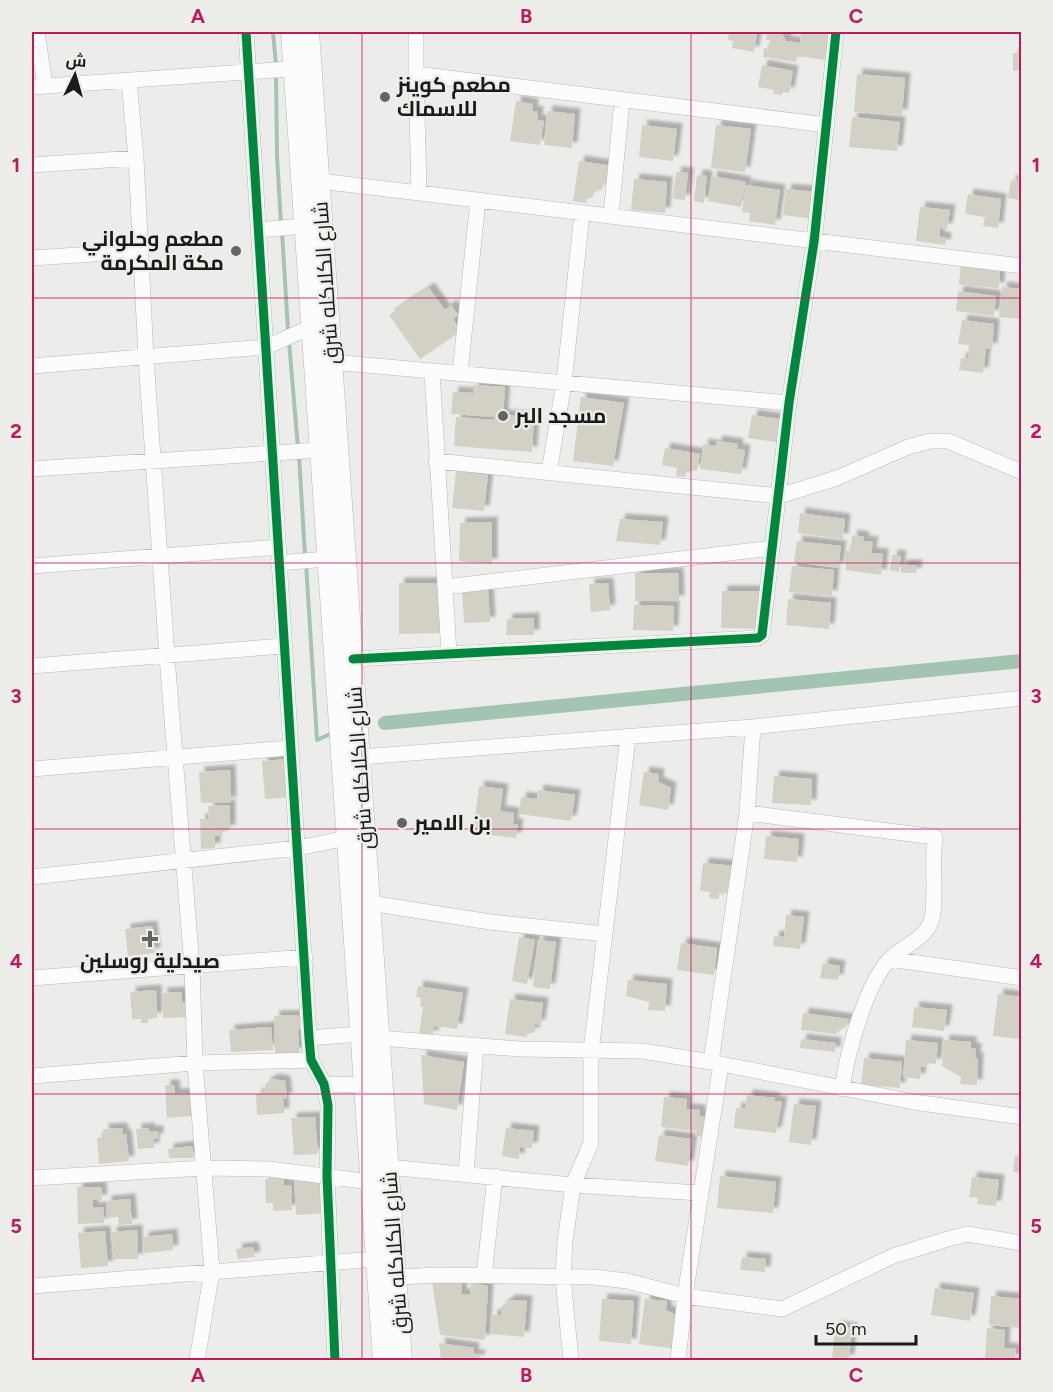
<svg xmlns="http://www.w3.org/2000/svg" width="1053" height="1392" font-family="Figtree,Cairo,sans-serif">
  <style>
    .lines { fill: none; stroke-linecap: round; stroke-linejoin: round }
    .stream { stroke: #a2c4b0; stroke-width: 4 }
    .canal { stroke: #a2c4b0; stroke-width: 14 }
    .building { fill: #d3d0c6; filter: url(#shadow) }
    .street-casing { stroke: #b8b9b7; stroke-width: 16 }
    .secondary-casing { stroke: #b8b9b7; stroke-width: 21 }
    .street { stroke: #fcfcfc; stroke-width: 15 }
    .secondary { stroke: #fcfcfc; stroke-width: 20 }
    .cycleway-casing { stroke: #edeeea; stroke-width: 13 }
    .cycleway { stroke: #00873e; stroke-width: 9 }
    .grid { fill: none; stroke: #c2185b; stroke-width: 1.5; stroke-opacity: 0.55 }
    .poi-dot { fill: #646462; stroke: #edeeea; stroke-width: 2 }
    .labels { text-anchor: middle; stroke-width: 4.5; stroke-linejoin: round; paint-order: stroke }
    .poi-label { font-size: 21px; font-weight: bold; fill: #1a1b19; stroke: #edeeea; text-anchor: start }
    .street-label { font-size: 21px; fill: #1a1b19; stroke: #edeeea }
    .neatline { fill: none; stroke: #c2185b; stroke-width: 2 }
    .grid-label { font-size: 20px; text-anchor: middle; font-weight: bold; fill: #c2185b }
  </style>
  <defs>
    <filter id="shadow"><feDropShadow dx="5.5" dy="-5.5" stdDeviation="1.5" flood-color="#0004"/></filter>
  </defs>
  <rect width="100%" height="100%" fill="#ecedeb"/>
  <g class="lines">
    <path class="stream" d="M273,32L276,65
      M276,72L277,156L281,224
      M282,231L288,331
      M289,342L298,448
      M299,455L305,556
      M306,563L317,740L332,733"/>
    <path class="canal" d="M385,723L1022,661"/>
  </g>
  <path class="building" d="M729,32H757L754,52L732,48L733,41L728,40Z
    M767,32H781L786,41L800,43L801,32H824L831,36V61L797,56L796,62L763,57L764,48L769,49L770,40H766Z
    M1013,53H1022V70L1013,71Z
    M762,65L793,71L789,93L783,92L782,95L773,94L774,90L758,87Z
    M857,74L905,78L902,115L854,112Z
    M516,101L533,104L532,111L538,112L537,120L544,121L540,145L510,141Z
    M547,111L575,114L572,148L544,145Z
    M852,117L900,122L897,151L849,147Z
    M642,125L677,129L673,161L639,157Z
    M716,125L751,129L745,172L711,168Z
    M579,161L613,166L610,185L603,184L602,190L594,189L593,196L588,195L586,203L573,201Z
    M1020,161L1019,200L1008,198L1011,180L1018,181Z
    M676,172L688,173L685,200L673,199Z
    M697,175L707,176L704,203L694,201Z
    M712,176L746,182L741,207L708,201Z
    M634,179L667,182L665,213L631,210Z
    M746,185L780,190L775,225L749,221L750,213L742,212Z
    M786,189L818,192L814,219L783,215Z
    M968,194L1001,199L998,228L983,226L985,217L965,214Z
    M920,207L950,210L947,229L940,228L939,237L946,238L945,245L916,241Z
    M961,264L1000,267L999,288L959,285Z
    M1002,287L1022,289V319L999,317Z
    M429,288L445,310L451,305L458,315L453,319L461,331L420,359L389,315Z
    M958,291L996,296L994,316L956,311Z
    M962,320L994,324L992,349L986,348L983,373L959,370L961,358L968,359L969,345L958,344Z
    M473,385L505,387L503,415L534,417L532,452L454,446L456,417L494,420V417L451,414L453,392L473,393Z
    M581,397L624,403L613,466L573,461Z
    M752,415L786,420L783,443L748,438Z
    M717,441L738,444L737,449L745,450L741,474L700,469L703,444L716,446Z
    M665,448L700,454L697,471L687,469L685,477L676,476L677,468L662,465Z
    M456,471L488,475L484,511L452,508Z
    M800,513L845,519L843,539L798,533Z
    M620,519L663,522L660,545L616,541Z
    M492,522V564L459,561L460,523Z
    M852,535L864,537L863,541L873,542L871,553L883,554L881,575L846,570L845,551H850Z
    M797,541L841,546L838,568L794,562Z
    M892,555L901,556L899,572L890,570Z
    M901,565H917L916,573H901Z
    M792,566L834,570L832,596L789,592Z
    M635,573H678L679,601H635Z
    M399,583H440L441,633L399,634Z
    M608,583L610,610L591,612L589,584Z
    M488,589L490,622L464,623L462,590Z
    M722,591H768L764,629L721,628Z
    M788,599L831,603L829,629L786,625Z
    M634,605L674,606L673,631L633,630Z
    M534,618V635H506L507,619Z
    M290,759L293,797L265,799L262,761Z
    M230,770L231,802L201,803L199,772Z
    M644,772L659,774L658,782L671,788L668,810L639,805Z
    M774,776L812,779L811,805L772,803Z
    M479,786L503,789L500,811L514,813L513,824H518L516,838L473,833Z
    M538,790L575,795L571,821L519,814L521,797L537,799Z
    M230,805V830L222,831V836H215V848L201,849L200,819H209L208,806Z
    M766,836L799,839L797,862L764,859Z
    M703,863L736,866L734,894L719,892V899L709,898L710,892L700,891Z
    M786,915L804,917L800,949L773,946L774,936L784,937Z
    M152,926L155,953L128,956L125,929Z
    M519,937L535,940L527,984L512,981Z
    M538,940L556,942L550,989L533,987Z
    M681,943L717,948L714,975L677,970Z
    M823,963L840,966L838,980L820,978Z
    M628,980L667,984L665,1011L648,1010L649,1002L626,996Z
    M418,986L463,993L457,1029L434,1026L433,1036L419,1034L423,1007L420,1006L421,998L416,997Z
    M156,990L157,1018H148V1023H141V1019H132L130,992Z
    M181,992L182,1002H191L192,1017L163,1018L162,993Z
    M998,994L1022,997V1039L993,1036Z
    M510,999L543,1003L540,1025L535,1024V1032L527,1034V1037L505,1034Z
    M914,1007L947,1010L944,1031L912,1027Z
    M803,1013L849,1019L845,1027L835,1034L801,1030Z
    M307,1015L308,1030H298L299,1053L275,1054L274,1016Z
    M271,1027L273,1050L231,1052L229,1030Z
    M801,1039L836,1043L835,1052L800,1048Z
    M906,1040L938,1043L936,1064L926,1063V1067H921L920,1079L903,1077Z
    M944,1040L971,1042V1048L976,1049L975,1058H978L977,1085L960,1084L961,1077L942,1066Z
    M421,1055L464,1062L457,1110L424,1104Z
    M864,1058L902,1062L900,1088L861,1085Z
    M273,1079L285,1081L287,1098L283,1099L284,1113L257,1115L256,1094H263L266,1083Z
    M165,1085H174L175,1094L190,1093L192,1116L167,1118Z
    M747,1095L775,1098L774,1101L782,1102L776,1133L734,1128L736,1108L745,1109Z
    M664,1097L687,1099L686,1109L700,1110V1116L710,1117L707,1137L695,1136L696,1131L661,1127Z
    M794,1104L816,1106L811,1145L789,1142Z
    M315,1117L318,1154L294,1155L291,1118Z
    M122,1128L123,1135L126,1134L129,1161L99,1164L97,1138L104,1137L103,1129Z
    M149,1128V1131H158V1138L154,1139V1148L138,1149L136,1129Z
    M506,1128L534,1131L532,1148L520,1147L519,1159L502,1156Z
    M659,1135L692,1139L688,1166L655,1161Z
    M192,1146L194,1158H169L168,1149Z
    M1020,1150L1022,1173L1013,1172L1015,1155L1019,1156Z
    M273,1175L284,1178V1185H291L292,1210L273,1211V1203H266L265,1180Z
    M720,1176L776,1182L773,1213L717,1208Z
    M326,1177L328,1213L296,1215L294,1178Z
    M972,1177L999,1180L996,1206L977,1204L978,1198L969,1197Z
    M77,1187H101L102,1200H93V1208L103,1207L104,1223L78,1224Z
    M130,1199L132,1224L119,1225L118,1217L107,1218L106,1201Z
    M137,1230L138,1259H114L111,1232Z
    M105,1231L108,1266L81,1268L78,1233Z
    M172,1234L173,1250L144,1253L143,1237Z
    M253,1247L255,1257L238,1259L236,1249Z
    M742,1257L766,1259L765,1272L740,1270Z
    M432,1281L462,1283L461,1294L470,1295L471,1283L488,1286L485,1340L440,1335Z
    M935,1288L974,1293L970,1321L931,1315Z
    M991,1296L1022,1299V1328L989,1325Z
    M602,1299L634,1301L631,1344L599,1341Z
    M645,1299L667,1301L666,1310L674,1314L675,1322L676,1349L639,1344Z
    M510,1300L527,1301L524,1337L491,1334L492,1315H501V1307Z
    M835,1326L852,1328L849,1360H832Z
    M987,1328L1005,1330L1004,1348L1016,1349L1015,1360H985Z
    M439,1343L474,1348L473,1355H480L479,1360H441Z"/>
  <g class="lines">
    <g class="street-casing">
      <path id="street" d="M37,32L45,86
        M246,32L309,1038L311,1060L324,1084L328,1105L327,1176L335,1360
        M416,32V74L827,125
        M416,74L419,192
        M129,81L136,158L146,358L167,657L192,966L195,1063L212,1271L197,1360
        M32,87L304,68
        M32,165L136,158
        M320,181L1022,266
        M611,216L622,100
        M258,230L305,226
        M32,258L141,251
        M332,362L789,403
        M32,366L266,347L311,327
        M432,371L449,654
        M460,373L478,200
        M436,461L779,496L837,478L908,447L930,441H948L1022,472
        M32,469L320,450
        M549,472L564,383L582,213
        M278,563L328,559
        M32,566L278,547
        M445,587L772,548
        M353,659L758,638L762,635L789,403L814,242L836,32
        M32,666L283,646
        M360,757L753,727L1022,698
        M32,769L289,748
        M747,813L935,837C931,860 938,908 930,924C922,941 901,947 889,960C865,986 847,1054 842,1089
        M32,877L298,848L347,838
        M370,903L490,922L605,934
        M890,959L1022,978
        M32,978L305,957
        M309,1038L360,1034
        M379,1038L520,1049L642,1051L711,1062L914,1102L1022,1117
        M711,1062L747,813L753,727
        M32,1076L195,1063L311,1060
        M324,1084L364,1085
        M388,1167L573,1185L700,1193
        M466,1173L476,1045
        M32,1178L204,1168L269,1169L371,1182
        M484,1276L495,1176
        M386,1278L435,1275L594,1277L627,1281L685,1296L782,1309L893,1256L948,1239L967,1234L1022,1243
        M32,1286L376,1259
        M571,1360L563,1278L565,1241L573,1185L591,1143V1052L628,737
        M678,1360L685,1296L721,1064"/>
    </g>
    <g class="secondary-casing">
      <path id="secondary" d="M291,32L383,1360
        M309,32L402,1360"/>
    </g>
    <use href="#street" class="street"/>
    <use href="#secondary" class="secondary"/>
    <g class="cycleway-casing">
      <path id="cycleway" d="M246,32L309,1038L311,1060L324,1084L328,1105L327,1176L335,1360
        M353,659L758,638L762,635L789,403L814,242L836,32"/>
    </g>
    <use href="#cycleway" class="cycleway"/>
  </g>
  <path class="grid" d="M362,32V1360M691,32V1360M32,298H1022M32,563H1022M32,829H1022M32,1094H1022"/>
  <g class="poi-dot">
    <circle cx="385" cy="97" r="6"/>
    <circle cx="236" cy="251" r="6"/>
    <circle cx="503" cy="416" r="6"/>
    <circle cx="402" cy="823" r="6"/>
    <path d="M147 930h6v6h6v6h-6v6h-6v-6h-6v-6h6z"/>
  </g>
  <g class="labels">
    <g class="poi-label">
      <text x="397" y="92">مطعم كوينز<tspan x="397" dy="24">للاسماك</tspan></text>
      <text x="224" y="246" text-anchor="end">مطعم وحلواني<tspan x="224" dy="24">مكة المكرمة</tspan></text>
      <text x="515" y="423">مسجد البر</text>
      <text x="414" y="830">بن الامير</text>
      <text x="150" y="968" text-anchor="middle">صيدلية روسلين</text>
    </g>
    <g class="street-label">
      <text transform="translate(326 283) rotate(-94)" y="7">شارع الكلاكله شرق</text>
      <text transform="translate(360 768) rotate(-94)" y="7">شارع الكلاكله شرق</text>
      <text transform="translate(395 1253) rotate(-94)" y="7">شارع الكلاكله شرق</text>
    </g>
  </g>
  <rect width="1053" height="1392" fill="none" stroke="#edeeea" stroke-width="66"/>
  <g transform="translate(75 75) rotate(5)" stroke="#edeeea" stroke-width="4.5" paint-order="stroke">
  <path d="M0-4.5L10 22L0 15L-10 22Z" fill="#1a1b19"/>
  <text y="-9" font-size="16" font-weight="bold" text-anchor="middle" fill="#1a1b19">ش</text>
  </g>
  <path d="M816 1335v9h100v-9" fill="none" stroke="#1a1b19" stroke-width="3"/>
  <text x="825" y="1335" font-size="18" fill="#1a1b19" stroke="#edeeea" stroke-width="4.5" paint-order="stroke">50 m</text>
  <rect x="33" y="33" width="987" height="1326" class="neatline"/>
  <g class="grid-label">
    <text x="198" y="23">A</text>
    <text x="526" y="23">B</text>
    <text x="856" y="23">C</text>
    <text x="16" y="172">1</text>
    <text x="1036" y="172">1</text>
    <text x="16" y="438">2</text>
    <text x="1036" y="438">2</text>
    <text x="16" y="703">3</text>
    <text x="1036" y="703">3</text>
    <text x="16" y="968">4</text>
    <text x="1036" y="968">4</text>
    <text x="16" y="1233">5</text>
    <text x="1036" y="1233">5</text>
    <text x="198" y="1382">A</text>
    <text x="526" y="1382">B</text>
    <text x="856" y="1382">C</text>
  </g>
</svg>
